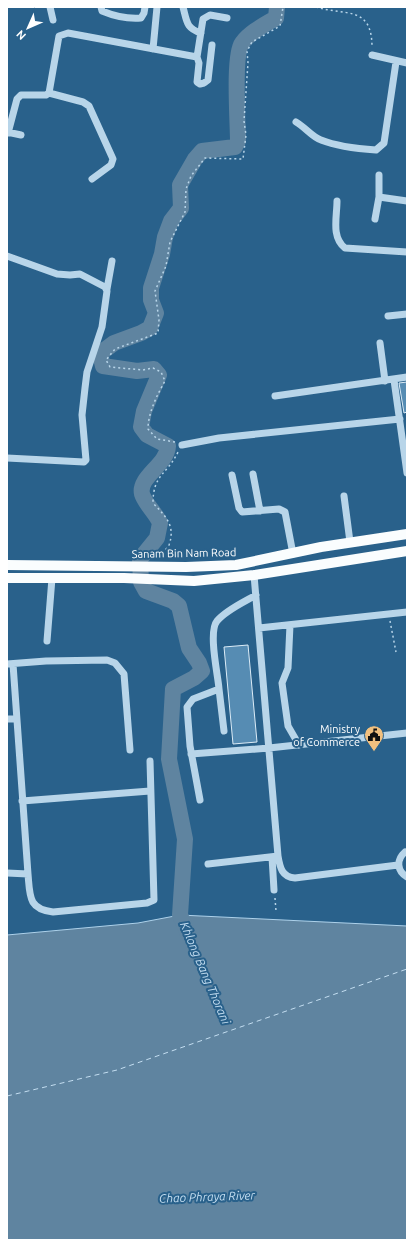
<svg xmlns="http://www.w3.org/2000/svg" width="414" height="1247" font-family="Ubuntu,sans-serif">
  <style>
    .water { fill: #5f84a0; stroke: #add1ea }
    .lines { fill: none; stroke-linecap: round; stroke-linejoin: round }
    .river { stroke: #5f84a0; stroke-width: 16 }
    .ferry { stroke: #c4def1; stroke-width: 1; stroke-dasharray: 5 4; stroke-linecap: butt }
    .building { fill: #568cb3; stroke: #dcecf7 }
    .path { stroke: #b8d5e9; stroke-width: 1.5; stroke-dasharray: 2 3; stroke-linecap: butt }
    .minor { stroke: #b8d5e9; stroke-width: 7 }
    .major { stroke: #fafdfe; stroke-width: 10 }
    .labels { text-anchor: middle; stroke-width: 4; stroke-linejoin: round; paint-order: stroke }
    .street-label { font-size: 11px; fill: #fff; stroke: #29618b }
    .poi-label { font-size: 11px; fill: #fff; stroke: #29618b; text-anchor: end }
    .water-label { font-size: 12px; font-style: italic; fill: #c4def1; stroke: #29618b }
  </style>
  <rect width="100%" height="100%" fill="#29618b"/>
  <path class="water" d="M180,915L407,926V1240H7V935L138,923Z"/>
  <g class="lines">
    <path class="river" d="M188,934L180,915L185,839L169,759L173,689L194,678L202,671L199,663L189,648L179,606L173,601L146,591L141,582L140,559L157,538L160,523C156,513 145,504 142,494C138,477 167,465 168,446L147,435L141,427L144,411L159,375L154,369L137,371L103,366L101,358L102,352L114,343L141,333L150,328L156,313L151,300V288L162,254L165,237L171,221L181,208L180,185L195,159L202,151L235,147L238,141C238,123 233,55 242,43C250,32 264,25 276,18L277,7"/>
    <path class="ferry" d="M7,1096L117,1070L407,969"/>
  </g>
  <path class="building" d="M407,382V412L404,413L399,383Z
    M248,645L257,742L233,744L224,647Z"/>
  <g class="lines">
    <path class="path" d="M316,7C345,16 372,5 372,47
      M175,442L157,439L148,429C148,413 157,395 165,381L161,372L153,368L143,370L110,367L106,360L115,349L158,333L159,320L155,291L166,266L170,242L185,212L186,189L191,176L205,158L243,159L246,135L244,121L248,63L247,51L252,42L280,26L283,7
      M159,557C162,552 167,549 169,545C176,525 165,516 153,503C153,474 167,475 178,452
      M390,621L396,652
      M275,898L276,911"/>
    <path class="minor" d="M50,7L53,20
      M101,7L102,11C114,16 128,19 141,18L144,13L145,7
      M183,7C187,22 186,28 201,33
      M153,49L157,7
      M372,55L407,63
      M197,57L203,19L210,15L227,18
      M49,93L83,102L89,106L113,159L111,165L92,179
      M296,122C305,127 312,137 321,140C336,146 361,149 376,150L384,143L396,62
      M7,132L21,135
      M8,133L17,99L21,95H46L49,93L59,36L68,33L197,57L199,63L197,82L200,84L204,83L208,80L212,45
      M379,197V175
      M337,201C337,217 331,237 345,248L407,252
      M375,219L379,197L407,201
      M7,256L57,274L70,275L80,274L105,287L107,291L102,327L87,372L85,388L82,415L86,460L84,462L7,458
      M107,289L112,261
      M388,316L407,314
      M380,343L385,381
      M394,380L407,473
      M275,396L407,377
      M182,445L219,438L400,419
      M253,474L260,511
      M232,475L239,508L242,512L279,509L285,512L293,554
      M344,496L350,542
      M254,575L278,856C280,868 282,877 295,878L398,865
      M290,625L288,668L282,683L288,726L299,745
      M259,628L407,612
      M47,641L52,578
      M7,664L46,661L107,660L115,663L124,674L130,750
      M13,664L28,874C30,896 28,909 53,912L147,903L154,900L150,761
      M219,689L224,731
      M7,719H16
      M191,754L269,748L407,733
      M200,800L190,746L187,707L193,699L219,689C218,675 208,632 217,621C226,610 244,602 256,595
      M22,801L150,791
      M405,852C396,860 397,871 407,877
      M272,857L274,890
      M208,864L278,856
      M7,873L28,874"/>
    <path class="major" d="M7,565L186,567L236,565L321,547L407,534
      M7,578H124L194,581L254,575L407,551"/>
  </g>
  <defs>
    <g id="civic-pin" transform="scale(1)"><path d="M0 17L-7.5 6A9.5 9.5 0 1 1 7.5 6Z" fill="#f1c07f" stroke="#29618b"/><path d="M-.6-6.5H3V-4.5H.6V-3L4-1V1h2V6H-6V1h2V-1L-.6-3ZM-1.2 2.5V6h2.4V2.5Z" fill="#111"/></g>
  </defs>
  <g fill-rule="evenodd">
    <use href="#civic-pin" x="374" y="735"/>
  </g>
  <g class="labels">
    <g class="street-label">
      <text transform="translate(184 553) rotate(-1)" y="4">Sanam Bin Nam Road</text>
    </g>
    <g class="poi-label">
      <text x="360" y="733">Ministry<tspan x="360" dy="13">of Commerce</tspan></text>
    </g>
    <g class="water-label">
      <text transform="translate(205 973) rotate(67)" y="4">Khlong Bang Thorani</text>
      <text transform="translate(207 1197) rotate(-2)" y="4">Chao Phraya River</text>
    </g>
  </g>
  <rect width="414" height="1247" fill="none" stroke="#ffffff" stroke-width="16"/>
  <g transform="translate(28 28) rotate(225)" stroke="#29618b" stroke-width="3" paint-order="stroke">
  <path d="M0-3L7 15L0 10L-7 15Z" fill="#ffffff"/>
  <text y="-6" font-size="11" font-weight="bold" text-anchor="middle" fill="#ffffff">N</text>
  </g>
</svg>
